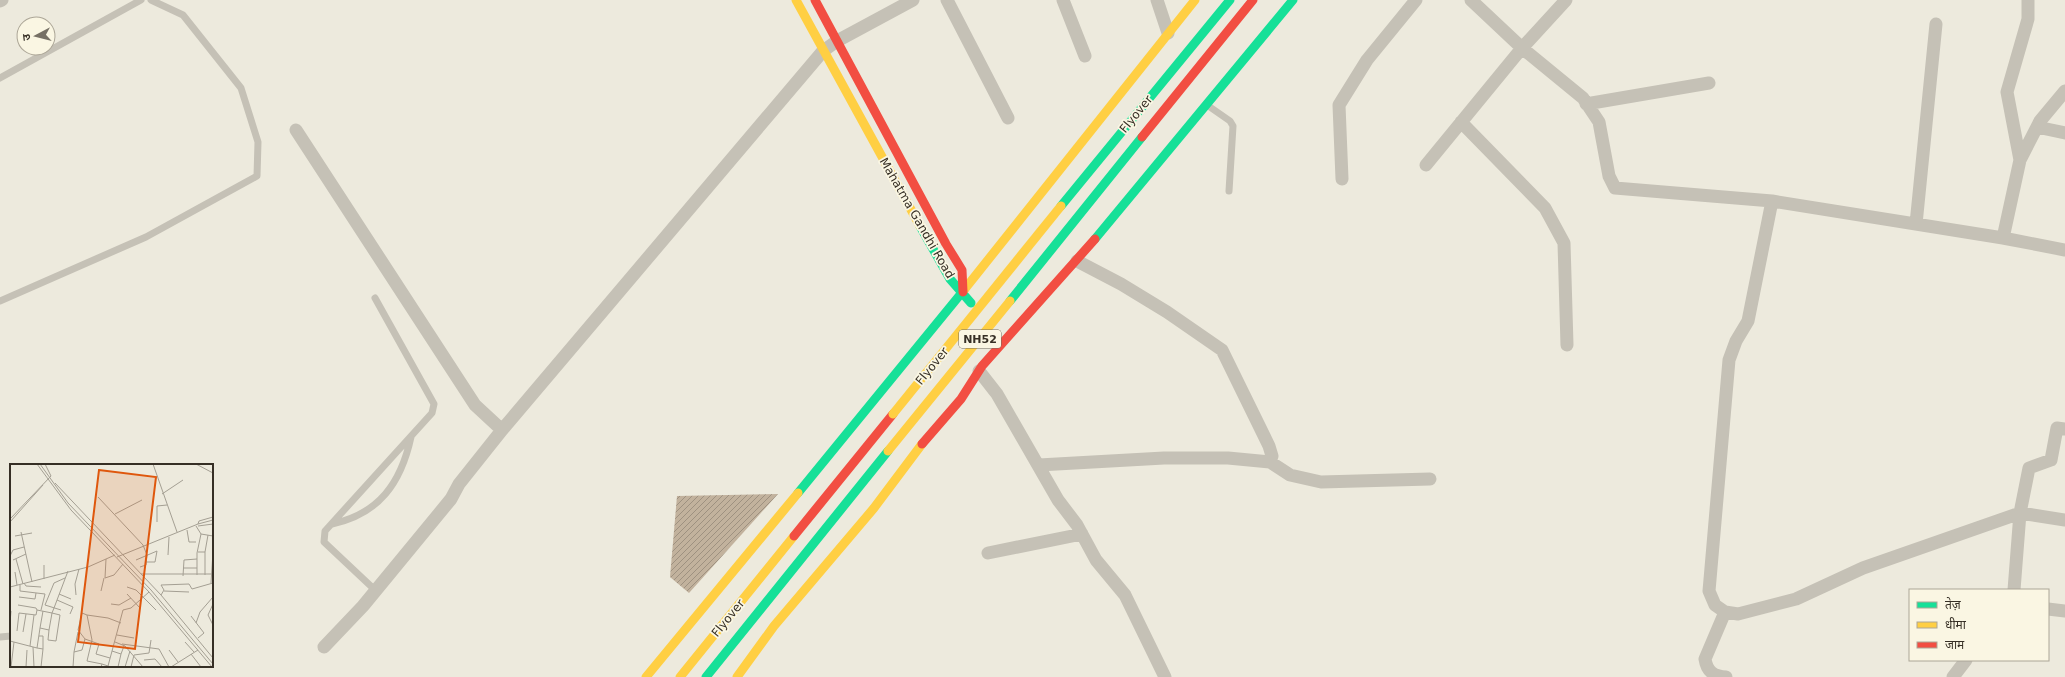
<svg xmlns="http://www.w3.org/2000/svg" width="2065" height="677" font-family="'DejaVu Sans','Noto Sans Devanagari',sans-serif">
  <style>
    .building { fill: url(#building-hatch) }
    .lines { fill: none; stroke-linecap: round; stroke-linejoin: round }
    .lane { stroke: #c5c1b6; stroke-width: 7 }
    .street { stroke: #c5c1b6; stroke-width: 13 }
    .fast { stroke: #16e098; stroke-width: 9 }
    .slow { stroke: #ffcf43; stroke-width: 9 }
    .jam { stroke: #f24e42; stroke-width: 9 }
    .slow-bridge { stroke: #ffcf43; stroke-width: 9 }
    .labels { text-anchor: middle; stroke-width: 3.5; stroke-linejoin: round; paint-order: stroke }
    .shield { fill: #faf6e3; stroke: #716b5e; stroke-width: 1 }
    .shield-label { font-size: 11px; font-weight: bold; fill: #362f25 }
    .street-label { font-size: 12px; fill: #362f25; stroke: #faf6e3 }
    .inset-road { fill: none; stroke: #a49f93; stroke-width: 1 }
    .view { fill: #df570d; fill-opacity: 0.15; stroke: #df570d; stroke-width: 2 }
    .inset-edge { fill: none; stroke: #362f25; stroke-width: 2 }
  </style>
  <defs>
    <pattern id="building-hatch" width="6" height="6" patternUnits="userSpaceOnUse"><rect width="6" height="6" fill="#c2b29d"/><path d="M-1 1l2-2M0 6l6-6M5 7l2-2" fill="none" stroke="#9e9180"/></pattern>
  </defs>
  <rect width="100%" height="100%" fill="#edeadd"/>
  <path class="building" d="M778,494L689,593L670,577L677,496Z"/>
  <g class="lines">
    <path class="lane" d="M0,78L141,0
      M1207,105L1230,121L1233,126L1229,191
      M375,298L434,404L432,413L325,531L324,542L375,590
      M0,301L146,237L257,176L258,142L241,88L183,15L151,0
      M332,524C379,514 401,483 411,437
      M0,637L11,636"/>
    <path class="street" d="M947,0L1008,118
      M1063,0L1085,56
      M1157,0L1168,33
      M1471,0L1522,48L1583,98L1599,122L1609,176L1615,188L1772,201L2003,238L2065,250
      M0,1L2,0
      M1586,104L1709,83
      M1461,122L1545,208L1564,243L1567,345
      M2037,127L2065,133
      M296,130L475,405L502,430
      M2020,160L2007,92L2028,19V0
      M1426,165L1522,48L1566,0
      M1342,179L1339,105L1367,60L1416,0
      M1772,201L1748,321L1736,341L1729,360L1709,591L1715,605L1725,612L1738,614L1796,599L1863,568L2020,513L2065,520
      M1916,224L1936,24
      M2003,238L2020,160L2040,121L2065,91
      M979,371L997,394L1058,500L1077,525L1096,560L1125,595L1165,677
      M1270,462L1290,475L1321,482L1430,479
      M1039,465L1164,458H1228L1270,462L1272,456L1269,446L1222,350L1167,312L1121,284L1077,261
      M988,553L1082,534
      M2014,590L2020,513L2029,468L2051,460L2057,428L2065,429
      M2048,609L2065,611
      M1725,612L1705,659C1707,672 1714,676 1726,677
      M324,647L363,606L451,499L459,484L502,430L823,51L837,41L913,0
      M1953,677L1966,660"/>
    <path class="fast" d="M1061,206L1230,0
      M920,226L950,279L971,303
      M1095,239L1293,0
      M1010,301L1142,137
      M798,493L964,290
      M706,677L888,451"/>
    <path class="slow" d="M796,0L920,226
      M964,290L1195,0
      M888,451L1010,301
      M646,677L798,493
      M680,677L794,536
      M737,677L774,626L874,508L922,444"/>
    <path class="jam" d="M815,0L946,244L962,270L963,292
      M1142,137L1253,0
      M922,444L961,399L982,366L1095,239
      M794,536L893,414"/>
    <path class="slow-bridge" d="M893,414L1061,206"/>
  </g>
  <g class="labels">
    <rect class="shield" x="959" y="330" width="42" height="18" rx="3"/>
    <g class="shield-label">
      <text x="980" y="343">NH52</text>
    </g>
    <g class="street-label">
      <text transform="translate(1136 114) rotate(-51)" y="4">Flyover</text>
      <text transform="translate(917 218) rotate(60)" y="4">Mahatma Gandhi Road</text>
      <text transform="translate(932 366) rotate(-51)" y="4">Flyover</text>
      <text transform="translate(728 618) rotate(-51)" y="4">Flyover</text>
    </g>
  </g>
  <g transform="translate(10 464)">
    <rect width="203" height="203" fill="#edeadd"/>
    <path class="inset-road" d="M27,0L61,46L139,128L202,203M30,0L58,39L141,126L203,200M143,0L167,68M186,0L203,9M45,19L151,131L203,194M152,30L173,16M88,33L133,81L137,91L136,101L130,103M105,50L132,36M0,55L41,12L35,0M0,58L33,21M147,58V42L157,41M188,60L189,57L203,53M186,62L191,70L187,89V111M188,62L203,60M177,66L179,78H186M11,68L22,118M191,70L203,72M5,72L22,69M188,88H195V111M195,88L198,71M158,91L159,73M0,92L3,86L14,83M107,93L188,60L203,56M6,95L13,120M96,95L95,114L104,111L113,100M3,96L16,90M126,96L147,87L145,98H137M173,104H187M5,108L7,121M131,110H203M173,112L174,96L187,95M34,115V101M14,119L16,122L31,123M201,119L203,88M10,121V127L35,130L31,146M0,123L78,103L105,91M117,123L126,126L146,146M91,127L94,114M154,127L179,128M49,130L61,135M117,130L130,144M66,131L65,120L69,105M151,131L154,126L151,121L179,120L182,125L203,119M9,133L25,135L26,129M47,136L63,143L60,150M101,140L109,141L121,134M203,140L198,151L203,161M8,141L26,144L27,146L42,149L50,151L46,177L38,176L39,166L42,149L44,144L58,107M35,141L44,119L55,114M35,141L51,146M181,152L194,169L188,174M0,159L1,147M186,159L190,148L203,133M30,164L33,147M7,167L9,149L26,151L27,146M13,168L16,150M107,171L124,174M29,172H33V185M75,175L68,166L72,149L77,151M0,177L27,184M105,178L115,182L133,203M175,178L184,188M112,180L149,185L159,203M20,182L24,151M23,183L24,203M159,186L168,198M102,187L111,190L114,182M64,188L68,168M181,190L191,203M134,196L145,195L152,203M92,200L77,197L82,176L77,151L98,154L111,159M98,202L113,146L121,144L139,128M1,203L4,178M16,203L17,186M31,203L33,185L27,184L30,164L39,166M63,203L64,188L72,186L75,175L89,180L86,190L100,194M91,203L92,200L101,203M108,203L111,190M115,203L120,187M121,203L124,191L139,189L141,176M161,203L188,186"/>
    <path class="view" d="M89,6L146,13L125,185L68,178Z"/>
    <rect width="203" height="203" class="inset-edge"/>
  </g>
  <rect x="1909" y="589" width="140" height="72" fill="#faf6e3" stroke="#aca697"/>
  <rect x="1917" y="602" width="20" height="6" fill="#16e098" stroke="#aca697"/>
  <text x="1945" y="609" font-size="12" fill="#362f25">तेज़</text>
  <rect x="1917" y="622" width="20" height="6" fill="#ffcf43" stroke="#aca697"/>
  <text x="1945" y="629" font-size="12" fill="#362f25">धीमा</text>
  <rect x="1917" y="642" width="20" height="6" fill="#f24e42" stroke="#aca697"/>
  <text x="1945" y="649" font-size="12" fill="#362f25">जाम</text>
  <g transform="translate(36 36) rotate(263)"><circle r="19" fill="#faf6e3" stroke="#aca697"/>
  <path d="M0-3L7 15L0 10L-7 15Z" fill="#767065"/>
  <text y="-6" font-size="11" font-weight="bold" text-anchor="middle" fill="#362f25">उ</text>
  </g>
</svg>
